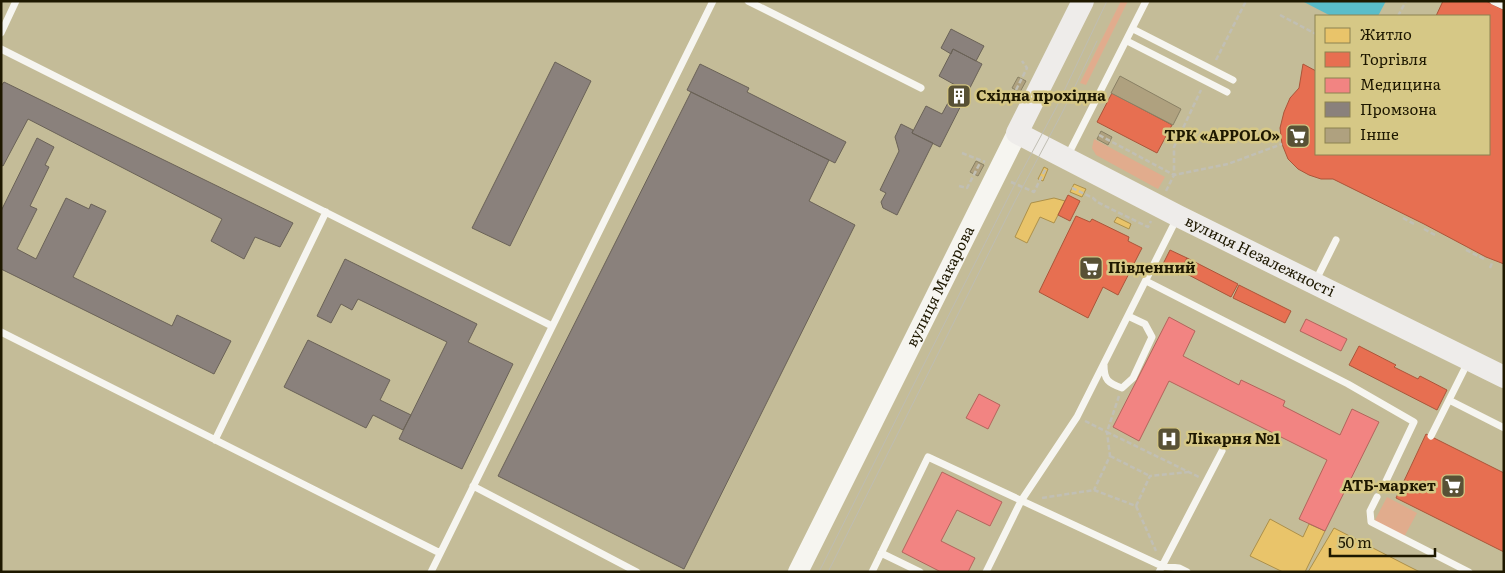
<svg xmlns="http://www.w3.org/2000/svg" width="1505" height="573" font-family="Literata,serif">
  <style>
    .green { fill: #e1ac8d }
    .water { fill: #5abdc9 }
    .homes { fill: #e9c46a; stroke: #ac904a }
    .shops { fill: #e76f51; stroke: #ab5539 }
    .health { fill: #f28482; stroke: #b2645b }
    .industry { fill: #8a817c; stroke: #6a6257 }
    .building { fill: #afa17f; stroke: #898064 }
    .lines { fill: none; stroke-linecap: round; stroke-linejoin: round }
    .path { stroke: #c1bfb4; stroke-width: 2.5; stroke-dasharray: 5 2.5; stroke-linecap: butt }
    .lane { stroke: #f6f5f0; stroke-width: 7 }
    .secondary { stroke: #f6f5f0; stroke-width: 20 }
    .primary { stroke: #eeecea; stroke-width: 22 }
    .tram { stroke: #bfbdb2; stroke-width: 1 }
    .labels { text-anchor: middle; stroke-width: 5; stroke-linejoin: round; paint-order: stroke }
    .poi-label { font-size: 15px; font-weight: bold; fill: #1e1800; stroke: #d6c886; text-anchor: start }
    .street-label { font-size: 15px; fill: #1e1800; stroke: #d6c886 }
  </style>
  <rect width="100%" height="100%" fill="#c4bc98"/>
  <path class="green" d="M1121,1H1128L1086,85L1080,83Z
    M1094,139L1165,177L1158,189L1096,155L1092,148Z
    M1387,497L1417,513L1404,537L1374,522Z"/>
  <path class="water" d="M1302,1H1386L1378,16H1331Z"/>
  <path class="homes" d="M1044,167L1048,169L1043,181L1038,179Z
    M1074,184L1086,189L1082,197L1070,192Z
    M1054,198L1065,201L1054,223L1040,217L1027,243L1015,237L1031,203Z
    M1117,217L1131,224L1129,229L1114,222Z
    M1270,519L1303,537L1309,524L1325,531L1305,572H1283L1250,556Z
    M1334,528L1408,566L1420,572H1308Z"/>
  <path class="shops" d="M1443,1H1486L1504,10V264L1486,257L1424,224L1333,179H1321L1309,175L1298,169L1288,159L1282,144L1280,128L1284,112L1290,98L1299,88L1303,64L1316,71V154H1489V16H1436Z
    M1112,93L1172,125L1157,153L1097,122Z
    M1068,195L1080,201L1070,221L1058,215Z
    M1076,216L1090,222L1092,219L1129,237L1128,241L1142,248L1118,295L1103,287L1088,318L1039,292Z
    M1170,250L1187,258L1179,275L1162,266Z
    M1187,258L1238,284L1231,297L1181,271Z
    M1239,285L1291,311L1285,323L1233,298Z
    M1359,346L1396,365L1394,367L1418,379L1420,376L1447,390L1437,410L1349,365Z
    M1426,434L1504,473V552L1396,498Z"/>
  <path class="health" d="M1169,317L1195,331L1183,356L1239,385L1241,380L1285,401L1283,406L1340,435L1352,409L1379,422L1325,531L1299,519L1327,460L1169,381L1139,441L1113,427Z
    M1306,319L1347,339L1341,351L1300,331Z
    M979,394L1000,405L988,429L966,418Z
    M942,472L1002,502L990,526L957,510L941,541L975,558L968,572H941L902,552Z"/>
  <path class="industry" d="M951,29L984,46L976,61L953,49L951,54L941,48Z
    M953,49L982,64L940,147L912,133L926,106L942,114L957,86L939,76Z
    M555,62L591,81L510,246L472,228Z
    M700,64L749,88L747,92L846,142L835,163L687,90Z
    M4,82L293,223L280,247L255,237L244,259L211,241L222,219L28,119L3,166L1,165V86Z
    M691,92L829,160L809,201L855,225L684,569L498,476Z
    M901,124L913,130L912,133L933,143L897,215L883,208L881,202L886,193L880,190L899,151L895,137Z
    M37,138L54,147L45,165L49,167L30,206L37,209L17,249L36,259L66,198L89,209L91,204L106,211L73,277L172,326L177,315L231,341L214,374L1,269V211Z
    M345,259L477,324L468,342L513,364L462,469L399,439L447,342L358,299L352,310L341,304L331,323L317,316Z
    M308,340L390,380L380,400L411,415L403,430L373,415L366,428L284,387Z"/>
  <path class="building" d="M1120,76L1181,109L1173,125L1111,93Z
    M1018,77L1026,81L1020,92L1012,88Z
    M1101,131L1112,137L1108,145L1097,139Z
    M976,161L984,165L978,176L970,172Z"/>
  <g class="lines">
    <path class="path" d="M1280,15L1316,34
      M1398,16L1406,1
      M1216,60L1246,1
      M1016,90L1027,68L1022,61
      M1099,135L1174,175L1228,164L1282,144
      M962,153L985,162
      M1011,182L1034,192L1046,168
      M959,186L967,188L980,163
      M1072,188L1093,198L1097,202L1148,227L1151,221
      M1166,191L1174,175V147L1201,90
      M1403,218L1416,225
      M1424,229L1437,236
      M1466,250L1484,259
      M1490,268L1492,263
      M1119,396L1107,432L1199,477
      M1085,421L1107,432L1110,456L1094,490
      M1110,456L1150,476
      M1042,498L1094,490L1136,506L1156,551
      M1136,506L1150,476L1188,472"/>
    <path class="lane" d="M748,1L921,88
      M1493,1L1504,6
      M1133,29L1233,80
      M1,33L16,1
      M1127,41L1227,92
      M1,49L552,326
      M1067,157L1146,1
      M1316,280L1336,240
      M1146,281L1348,384L1414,422L1386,481
      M1,332L440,553
      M1468,362L1449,400L1504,428
      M1104,365C1104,380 1108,383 1122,388L1133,378L1152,337L1145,324L1128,316
      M1431,436L1449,400
      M215,440L326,212
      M473,486L637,572
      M1377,497L1370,511L1371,522L1469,572
      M881,553L920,572
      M431,572L713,1
      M872,572L928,457L1162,566L1179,568L1187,572
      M986,572L1021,501L1077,417L1177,218
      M1159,572L1222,451"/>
    <path class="secondary" id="s1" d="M798,572L1017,133"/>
    <path class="primary" id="s2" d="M1083,1L1017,133L1178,216L1504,377"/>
    <path class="tram" d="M819,572L1015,184L1056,108L1107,1
      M828,572L1014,203L1062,113L1097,41"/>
  </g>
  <defs>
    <g id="building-square" transform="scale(1.25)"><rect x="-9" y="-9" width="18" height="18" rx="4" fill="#585135" stroke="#d6c886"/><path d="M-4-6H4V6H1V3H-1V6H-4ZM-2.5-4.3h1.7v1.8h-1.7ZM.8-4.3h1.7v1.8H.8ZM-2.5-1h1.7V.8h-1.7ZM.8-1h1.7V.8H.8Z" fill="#fff"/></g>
    <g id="supermarket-square" transform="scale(1.25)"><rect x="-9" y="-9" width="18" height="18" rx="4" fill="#585135" stroke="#d6c886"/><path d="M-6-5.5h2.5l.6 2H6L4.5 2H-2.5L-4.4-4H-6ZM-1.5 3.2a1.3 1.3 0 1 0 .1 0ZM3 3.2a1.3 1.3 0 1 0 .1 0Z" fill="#fff"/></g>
    <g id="hospital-square" transform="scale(1.25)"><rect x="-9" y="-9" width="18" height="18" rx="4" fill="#585135" stroke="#d6c886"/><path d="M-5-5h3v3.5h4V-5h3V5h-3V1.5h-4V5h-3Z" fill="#fff"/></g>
  </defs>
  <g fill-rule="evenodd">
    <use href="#building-square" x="959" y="96"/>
    <use href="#supermarket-square" x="1298" y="136"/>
    <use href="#supermarket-square" x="1091" y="268"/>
    <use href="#hospital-square" x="1169" y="439"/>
    <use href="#supermarket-square" x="1453" y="486"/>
  </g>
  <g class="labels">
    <g class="poi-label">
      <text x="976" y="101">Східна прохідна</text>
      <text x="1280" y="141" text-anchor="end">ТРК «APPOLO»</text>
      <text x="1108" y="273">Південний</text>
      <text x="1186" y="444">Лікарня №1</text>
      <text x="1436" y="491" text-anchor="end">АТБ-маркет</text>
    </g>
    <g class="street-label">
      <text dy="5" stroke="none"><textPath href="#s2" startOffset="420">вулиця Незалежності</textPath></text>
      <text dy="5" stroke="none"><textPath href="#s1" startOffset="319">вулиця Макарова</textPath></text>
    </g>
  </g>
  <rect width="1505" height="573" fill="none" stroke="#1e1800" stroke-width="5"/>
  <rect x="1315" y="15" width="175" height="140" fill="#d6c886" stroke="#8c8250"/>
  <rect x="1325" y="28" width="25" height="15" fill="#e9c46a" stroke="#8c8250"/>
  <text x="1360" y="40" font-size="15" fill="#1e1800">Житло</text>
  <rect x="1325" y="52" width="25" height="15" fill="#e76f51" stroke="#8c8250"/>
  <text x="1360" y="65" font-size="15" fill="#1e1800">Торгівля</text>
  <rect x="1325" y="78" width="25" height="15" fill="#f28482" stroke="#8c8250"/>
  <text x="1360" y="90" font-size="15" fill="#1e1800">Медицина</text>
  <rect x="1325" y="102" width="25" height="15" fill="#8a817c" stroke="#8c8250"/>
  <text x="1360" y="115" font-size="15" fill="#1e1800">Промзона</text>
  <rect x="1325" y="128" width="25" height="15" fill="#afa17f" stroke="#8c8250"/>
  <text x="1360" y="140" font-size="15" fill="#1e1800">Інше</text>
  <path d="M1330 548v8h105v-8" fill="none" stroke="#1e1800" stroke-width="2.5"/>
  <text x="1338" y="548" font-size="15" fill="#1e1800" stroke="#d6c886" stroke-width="4" paint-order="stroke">50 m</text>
</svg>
